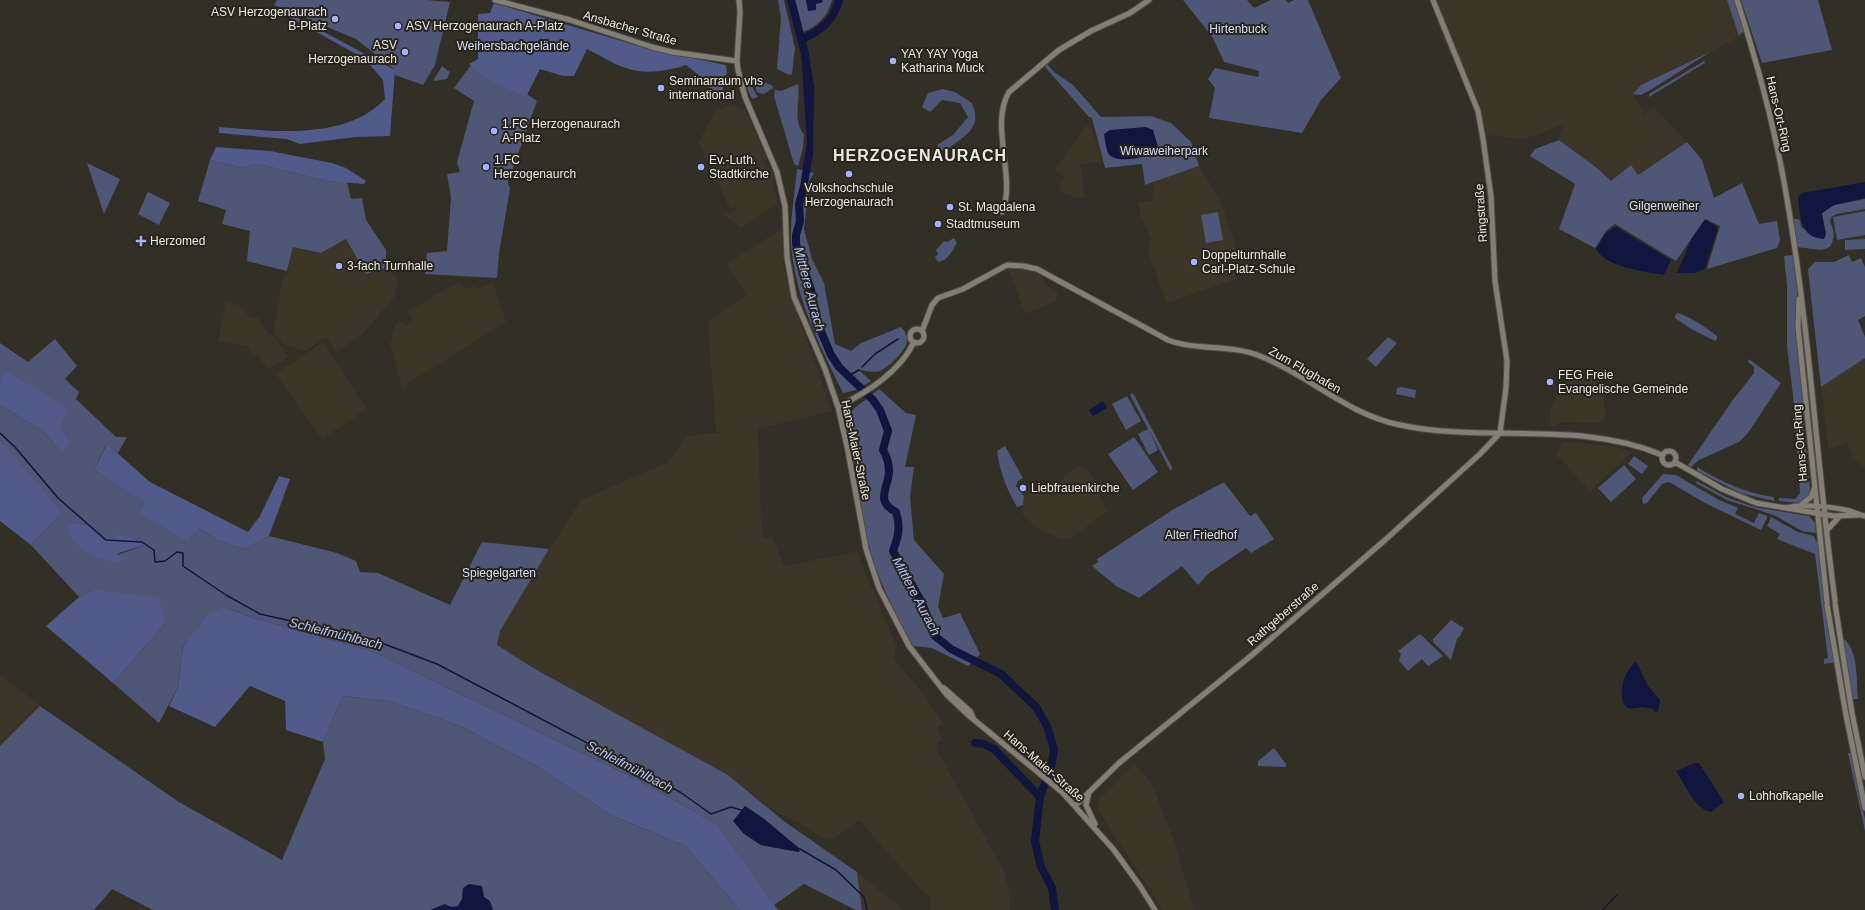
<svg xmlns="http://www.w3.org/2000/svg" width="1865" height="910" font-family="Arial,sans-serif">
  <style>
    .built { fill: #3b3627 }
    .green { fill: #4f5676; fill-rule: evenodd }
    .forest { fill: #515a88 }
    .water { fill: #12153d }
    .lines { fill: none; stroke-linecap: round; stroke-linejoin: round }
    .stream { stroke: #12153d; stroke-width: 1.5 }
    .river { stroke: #12153d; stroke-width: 8 }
    .secondary-casing { stroke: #504d46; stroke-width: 7 }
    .secondary { stroke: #837f75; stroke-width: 5 }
    .poi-dot { fill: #a3b2fc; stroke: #28251d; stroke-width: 1.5 }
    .labels { text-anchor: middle; stroke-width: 4; stroke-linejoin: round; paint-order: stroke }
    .poi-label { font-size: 12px; fill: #eae8e2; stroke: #28251d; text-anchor: start }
    .street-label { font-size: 12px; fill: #eae8e2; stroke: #28251d }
    .park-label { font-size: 12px; fill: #d7defc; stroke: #28251d }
    .water-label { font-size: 13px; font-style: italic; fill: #b6c2fd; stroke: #28251d }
    .district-label { font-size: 16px; font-weight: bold; letter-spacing: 1px; fill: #eae8e2; stroke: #28251d }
  </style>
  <rect width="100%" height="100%" fill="#322f26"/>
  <path class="built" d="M1437,0H1727L1739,36L1728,43L1641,85L1633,94L1644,114L1654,107L1687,142L1638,175L1611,182L1597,168L1559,140L1564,123L1536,136L1520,139L1487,135L1480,105L1460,60L1455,65L1439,29L1446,26Z
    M731,104L745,110L767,158L764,160L769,172L772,171L775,180L772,182L778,203L741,228L724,215L736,210V207L730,209L717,181L720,179L698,143L715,112Z
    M1085,126L1092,128L1103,164L1090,163L1080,165L1085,197L1077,198L1058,191L1064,177L1054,170L1077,140Z
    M1199,166L1216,193L1223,208L1233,237L1241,271L1236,276L1237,279L1166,303L1148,251L1151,238L1140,215L1138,202L1152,201L1154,182Z
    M783,228V264L789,290L832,411L758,429L761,522L764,538L772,537L784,566L854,552L856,550L896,645L894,659L916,685L943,723L937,728L942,740L935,746L1003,870L1010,894L1009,910H930V895H926L859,820L834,839L830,840L821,838L806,826L777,813L728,775L535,669L497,645L500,631L522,592L581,500L668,462L687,436L731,431L716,432L708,321L746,295L727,264Z
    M346,239L366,274L386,268L399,280L394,297L362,335L336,352L326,337L305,351L283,344L274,333L282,280L288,272L293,247L321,253Z
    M1007,268L1031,271L1040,275L1047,285L1058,294L1056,301L1025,314L1014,282Z
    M459,282L468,289L473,286L478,289L493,283L506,322L402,387L390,343L393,339L391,333L395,329V324L400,321L406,325L413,321L408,311Z
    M226,302L239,305L251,318H258L269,335L273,334L288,357L268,370L258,355L254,357L248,346L218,342Z
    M323,342L367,409L322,439L276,374Z
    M1865,358V468L1853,458L1847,442L1829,450L1821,387Z
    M1566,375L1603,376L1605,418L1602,423L1562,422L1556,426H1550L1551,408L1558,393H1566Z
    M1563,441L1615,447L1632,452L1590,491L1561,459V456L1558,458L1555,456Z
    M1077,466L1087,469L1099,485L1101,498L1107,512L1071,538L1062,540L1038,529L1022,513L1024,496L1048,482L1052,487L1064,480V476Z
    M0,674L40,706L0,746Z
    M1136,765L1151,782L1156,794L1173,838L1194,910H1163L1097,809L1099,797L1105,794L1128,770Z
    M857,872L904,910H862Z"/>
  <path class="green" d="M277,0H427L450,2L435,65L423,85L395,75L394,69L356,39L274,5Z
    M778,0H784L795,48L792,74L789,75L777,69L781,18Z
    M791,0H832C828,17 816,28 800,33Z
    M1183,0H1247L1254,8L1271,0H1286L1288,3L1294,0H1308L1341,78L1321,100L1302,133L1209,118L1215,88L1208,79L1215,68L1258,77L1259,71L1224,62L1213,38Z
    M1727,0H1734L1744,31L1739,36Z
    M1741,0H1818L1832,50L1762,63Z
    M1712,51L1652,89L1641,95L1633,94L1641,85Z
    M478,61L537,101L508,182L510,189L499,253L497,278L425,274L427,253L447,251L451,197L447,174L460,172L457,162L474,101L454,88L471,65Z
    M1704,61L1705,63L1649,97V94Z
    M1047,64L1054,72L1073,85L1101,117L1151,116L1171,123L1191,142L1199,166L1145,185L1142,164L1105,168L1092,118L1089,117L1045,67Z
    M442,66L450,72L447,79L433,81Z
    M749,76L751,85L758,97L752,99C748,91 744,84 749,76Z
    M755,80L772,85L773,88L764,94L758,93L753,83Z
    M798,84C801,99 792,122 804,134L803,148L798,166L794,164L774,96L775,90L781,91Z
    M943,89L955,92L972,103C983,129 965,135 947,150H939L937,145L953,135L968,117L960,103L942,100L930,112L922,107L928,93Z
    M1559,140L1597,168L1611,181L1631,165L1638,175L1687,142L1702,160L1714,198L1742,183L1759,224L1777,221L1780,240L1777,248L1707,269L1720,226L1705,219L1676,261L1615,224L1606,231L1595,248L1559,229L1575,184L1530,156L1535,149Z
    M210,160L242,168L258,164L327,181L347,182L351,199L362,198L366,220L386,250V268L366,274L346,239L321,253L293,247L287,271L247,261L250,231L222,224L226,210L198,201Z
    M87,163L120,179L104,214Z
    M797,169L814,173L809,181L804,229L812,259L824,283L835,344L851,351L861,343L901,327C904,331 908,335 907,341C906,351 889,367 880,371C874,373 863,371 858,369L871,381L856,390L843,393C820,346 794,296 791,242C790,218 795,193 797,169Z
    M148,192L170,203L159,225L138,214Z
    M1865,199V209L1837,214L1831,217L1830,222C1835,232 1835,237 1830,247L1822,250L1796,247L1792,219H1799L1802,228L1826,234L1822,213L1834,205Z
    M1865,211V235L1837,240L1833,217Z
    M1218,212L1223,240L1206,243L1201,215Z
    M954,238L957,243C952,251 948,261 938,262L935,257L938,254L936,250L944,241L947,242Z
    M1865,239V249L1845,250V240Z
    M1793,255L1797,286L1805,411L1804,429L1810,489L1808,497L1799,503L1779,501V498L1795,499L1800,493L1794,404L1787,346V286L1784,256Z
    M1849,255L1852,262L1861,258L1865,267V316L1858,320L1865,337V358L1821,387L1808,269L1815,262H1834Z
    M1677,313C1692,317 1705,327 1717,336V339L1715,341L1691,329L1675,318V316Z
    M1388,337L1397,343L1376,367L1367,359Z
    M55,339L77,366L65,379L79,392L76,399L116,437H127L118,453L106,445L94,470L147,503L140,513L199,528L218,541L245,549L269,536L337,553L356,561L360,572L378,573L450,605L482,542L549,549L500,631L497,645L535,669L728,775L785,822L857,872L862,910H856L804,884L774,905L718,825L642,782L374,652L254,618L223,607L183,646L178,687L159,723L113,683L165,624L93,590L79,597L31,545L59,516L0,440V405L43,431L61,452L5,370L0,382V343L28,362ZM69,521L87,525L105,541L133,538L144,542L145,545L117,555ZM745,806L764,819L800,849L799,852L761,845L743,833Z
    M1749,359L1781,383L1748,433L1739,442L1699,460L1691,467L1688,465L1732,401L1754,373V367L1748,362Z
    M1401,387L1416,390L1415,398L1396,394L1397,388Z
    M879,389L906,413L916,415L905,467H914L910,497L914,540L944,574L938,607L943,618L960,613L980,654L968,666L932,648L913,646C891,606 871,566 863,520C856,486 856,451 848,418L851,411Z
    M1133,393L1173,469L1170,470L1149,430L1158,450L1149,455L1138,434L1148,429L1130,395Z
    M1127,396L1141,421L1126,430L1112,404Z
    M1134,437L1158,472L1133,490L1108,454Z
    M1005,446L1023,478L1018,481L1016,486L1024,496L1023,505L1017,507C1006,488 1000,472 997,451Z
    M1634,456L1648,466L1642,474L1628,464Z
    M1624,465L1636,479L1611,502L1598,488Z
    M1697,467C1722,482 1745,493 1774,497V501L1740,493L1697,471Z
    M1663,474L1676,475L1717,499L1738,508L1735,514L1754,523L1759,513L1767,516V518L1761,530L1707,504L1669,482L1662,484L1647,503L1643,504L1642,498Z
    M1697,481L1726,497L1754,507L1809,516L1815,523L1816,533L1802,531L1774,515L1727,500L1696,483Z
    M1224,482L1250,516L1256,513L1274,539L1251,553L1246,548L1208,574L1198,585L1182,566L1139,598L1116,586L1092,566L1098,562L1097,559L1174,509Z
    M1771,517L1798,532L1814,536L1816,541H1818L1824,601L1835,662L1824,664V659L1828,658L1815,554L1777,539L1780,534L1767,526Z
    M1451,620L1464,628L1460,636L1457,639L1451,660L1433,642V639Z
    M1420,634L1443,656L1428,666L1422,659L1408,671L1399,661L1401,654L1398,651Z
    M1843,638C1859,651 1856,679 1858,699H1852Z
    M343,696L389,701L460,726L536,766L611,815L685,846L740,910H153L112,889L94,910H0V746L40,706L179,802L282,860L325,759L323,742Z
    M1274,748L1286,764V767L1258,766V761Z
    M1848,753H1851L1865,819V831Z"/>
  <path class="forest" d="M494,3L652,50L726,65L727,74L720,79L723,87V92L714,95L700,76L686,65C668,71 644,75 626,68C612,64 600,55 587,49L574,76H563L540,69L526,97L486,79L469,64L478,59V14L490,13Z
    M283,10L395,70L390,136L355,137L300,144L286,139L219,133V127C273,131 345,141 385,99L383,80L365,59L282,13Z
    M216,147L270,151L332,163L346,168L366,181L364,184L327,181L258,164L242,168L210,160Z
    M4,370L61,403L66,413L60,427L70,442L61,452L43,431L0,405V382Z
    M0,440L59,509V516L31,545L0,521Z
    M107,444L150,482L248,532L260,516L279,476L290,479L269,536L245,549L218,541L199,528L187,541L139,513L146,503L94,470Z
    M69,521L87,525L105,541L114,539L117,535H122L124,539L131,536L133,538L144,542L145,545L119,553L117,555L123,557L120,563C102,561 77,552 70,534C69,530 69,525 69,521Z
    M93,590L159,597L165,624L113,683L46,626L79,597Z
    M223,607L254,618L374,652L642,782L718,825L778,910H740L685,846L611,815L536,766L460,726L389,701L343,696L323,742L286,730L285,701L250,686L215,727L169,706L178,687L183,647L207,615Z"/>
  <path class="water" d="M806,0H822L823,2L816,4V10L808,11Z
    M811,67L814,87L813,155L805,200L798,199L807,142L802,68Z
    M1146,127L1153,130L1158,147L1157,151C1149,157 1115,165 1108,153C1106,148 1105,140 1104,134L1110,130Z
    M1865,182V198L1834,205L1822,213V216L1826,234L1824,239C1800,238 1800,216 1798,197L1802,193Z
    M1707,220L1718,228L1705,269L1694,273H1677L1692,238L1704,221Z
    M1616,227L1671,260L1664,275C1644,271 1607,268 1596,249L1606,233Z
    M1103,401L1107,408L1093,416L1089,410Z
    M1636,661L1648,686L1660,700L1658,711L1655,712L1653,709L1642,707L1629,709L1624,705C1618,690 1625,671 1636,661Z
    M1695,763H1699L1724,802L1711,812C1695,810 1685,784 1676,771Z
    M745,806L764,819L800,849L799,852L761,845L743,833L733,821Z
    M469,884L482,886L484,897L490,901L493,910H430L445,904L451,907L458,906L462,899L463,888Z"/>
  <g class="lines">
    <path class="stream" d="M862,367L875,354L898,339
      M850,375L859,370
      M0,433L15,447L58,498L106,540L142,542L154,550L155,562L165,561L177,552L183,553V566L226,595L260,614L371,639L437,664L680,792L711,814L731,807L741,810
      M800,849L836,870L864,897L867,910
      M1602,910L1617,895"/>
    <path class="river" d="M791,0L805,54L808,77
      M801,40C821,30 833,22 839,0
      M803,190L799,204L800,221L796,235V244L811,290L818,324L831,355L839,367L873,400L880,410L888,431L883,450C887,457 889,463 889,471C889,487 874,501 896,512C901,527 898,537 893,551L922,603L935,636L951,649L1001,674L1036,707L1047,726L1054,749L1052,762L1040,797L1035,841L1041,867L1052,888L1055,910
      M975,743L984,744L994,749L1040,797"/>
    <g class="secondary-casing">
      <path id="secondary" d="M495,0L570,20L652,47L672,52L737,61
        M739,0L740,12L737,61L738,70L745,97L777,172L785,206L787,257L794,297L825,369L838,407L848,451L866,549L879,588L909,646L947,695L967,714L1062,792L1114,850L1140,886L1155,910
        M1737,0C1758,65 1776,132 1787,199C1810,332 1817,468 1835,601
        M1002,212C1017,180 989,125 1009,92L1059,50L1091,31L1130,13L1149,0
        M1799,299L1798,327L1827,602
        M910 336a7 7 0 1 1 14 0a7 7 0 1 1-14 0Z
        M922,331L932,305L938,298L963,289L1007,265L1023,266L1037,269L1168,340C1197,351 1230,344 1260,356C1309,375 1346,414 1400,425C1485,443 1581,420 1662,455
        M838,407C867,392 900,372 914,342
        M1662 458a7 7 0 1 1 14 0a7 7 0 1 1-14 0Z
        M1675,462L1722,489L1756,503L1834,516L1858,515
        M1801,505L1811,497L1814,489
        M1786,508C1801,503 1834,507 1850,511C1855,513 1859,515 1865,516
        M1827,530L1840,516
        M1835,604L1852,713L1865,777
        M1827,605L1846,715L1865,808
        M944,688L970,711L973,718
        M1089,792L1086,805L1095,824
        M1075,806L1119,763L1252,655L1385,540L1480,454L1500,433L1506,388L1507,361L1495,281L1491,196L1483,139L1478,111L1433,0"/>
    </g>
    <use href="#secondary" class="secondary"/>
  </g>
  <g class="poi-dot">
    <circle cx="335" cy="19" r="4"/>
    <circle cx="398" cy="26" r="4"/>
    <circle cx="405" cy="52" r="4"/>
    <circle cx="893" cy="61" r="4"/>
    <circle cx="661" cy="88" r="4"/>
    <circle cx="494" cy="131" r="4"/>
    <circle cx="486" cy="167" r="4"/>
    <circle cx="701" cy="167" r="4"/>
    <circle cx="849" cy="174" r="4"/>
    <circle cx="950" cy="207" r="4"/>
    <circle cx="938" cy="224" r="4"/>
    <path d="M139 235h4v4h4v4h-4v4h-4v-4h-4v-4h4z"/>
    <circle cx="1194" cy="262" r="4"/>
    <circle cx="339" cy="266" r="4"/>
    <circle cx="1550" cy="382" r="4"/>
    <circle cx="1023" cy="488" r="4"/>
    <circle cx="1741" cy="796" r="4"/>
  </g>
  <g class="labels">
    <g class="poi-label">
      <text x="327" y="16" text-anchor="end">ASV Herzogenaurach<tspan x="327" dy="14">B-Platz</tspan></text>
      <text x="406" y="30">ASV Herzogenaurach A-Platz</text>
      <text x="397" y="49" text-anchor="end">ASV<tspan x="397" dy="14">Herzogenaurach</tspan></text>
      <text x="901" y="58">YAY YAY Yoga<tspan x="901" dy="14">Katharina Muck</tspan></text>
      <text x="669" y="85">Seminarraum vhs<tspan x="669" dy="14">international</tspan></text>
      <text x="502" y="128">1.FC Herzogenaurach<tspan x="502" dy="14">A-Platz</tspan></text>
      <text x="494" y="164">1.FC<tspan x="494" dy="14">Herzogenaurch</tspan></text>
      <text x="709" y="164">Ev.-Luth.<tspan x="709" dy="14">Stadtkirche</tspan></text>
      <text x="849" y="192" text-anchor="middle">Volkshochschule<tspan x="849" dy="14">Herzogenaurach</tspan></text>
      <text x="958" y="211">St. Magdalena</text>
      <text x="946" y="228">Stadtmuseum</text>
      <text x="150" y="245">Herzomed</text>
      <text x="1202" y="259">Doppelturnhalle<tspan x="1202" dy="14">Carl-Platz-Schule</tspan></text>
      <text x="347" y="270">3-fach Turnhalle</text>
      <text x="1558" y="379">FEG Freie<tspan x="1558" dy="14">Evangelische Gemeinde</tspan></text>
      <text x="1031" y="492">Liebfrauenkirche</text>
      <text x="1749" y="800">Lohhofkapelle</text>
    </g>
    <g class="street-label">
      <text transform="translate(630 28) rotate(16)" y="4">Ansbacher Straße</text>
      <text transform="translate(1779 114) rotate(77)" y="4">Hans-Ort-Ring</text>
      <text transform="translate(1481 213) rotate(-94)" y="4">Ringstraße</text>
      <text transform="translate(1305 370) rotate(30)" y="4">Zum Flughafen</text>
      <text transform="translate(1800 443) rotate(-95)" y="4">Hans-Ort-Ring</text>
      <text transform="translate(856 450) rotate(78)" y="4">Hans-Maier-Straße</text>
      <text transform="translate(1283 614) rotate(-41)" y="4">Rathgeberstraße</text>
      <text transform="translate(1044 766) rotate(41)" y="4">Hans-Maier-Straße</text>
    </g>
    <g class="park-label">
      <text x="1238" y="33">Hirtenbuck</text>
      <text x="513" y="50">Weihersbachgelände</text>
      <text x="1164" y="155">Wiwaweiherpark</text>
      <text x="1664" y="210">Gilgenweiher</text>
      <text x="1201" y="539">Alter Friedhof</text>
      <text x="499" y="577">Spiegelgarten</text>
    </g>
    <g class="water-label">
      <text transform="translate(810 289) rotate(75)" y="5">Mittlere Aurach</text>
      <text transform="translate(917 596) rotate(62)" y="5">Mittlere Aurach</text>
      <text transform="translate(336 633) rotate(14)" y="5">Schleifmühlbach</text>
      <text transform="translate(630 766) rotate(28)" y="5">Schleifmühlbach</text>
    </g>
    <g class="district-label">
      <text x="920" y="161">HERZOGENAURACH</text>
    </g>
  </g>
</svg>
